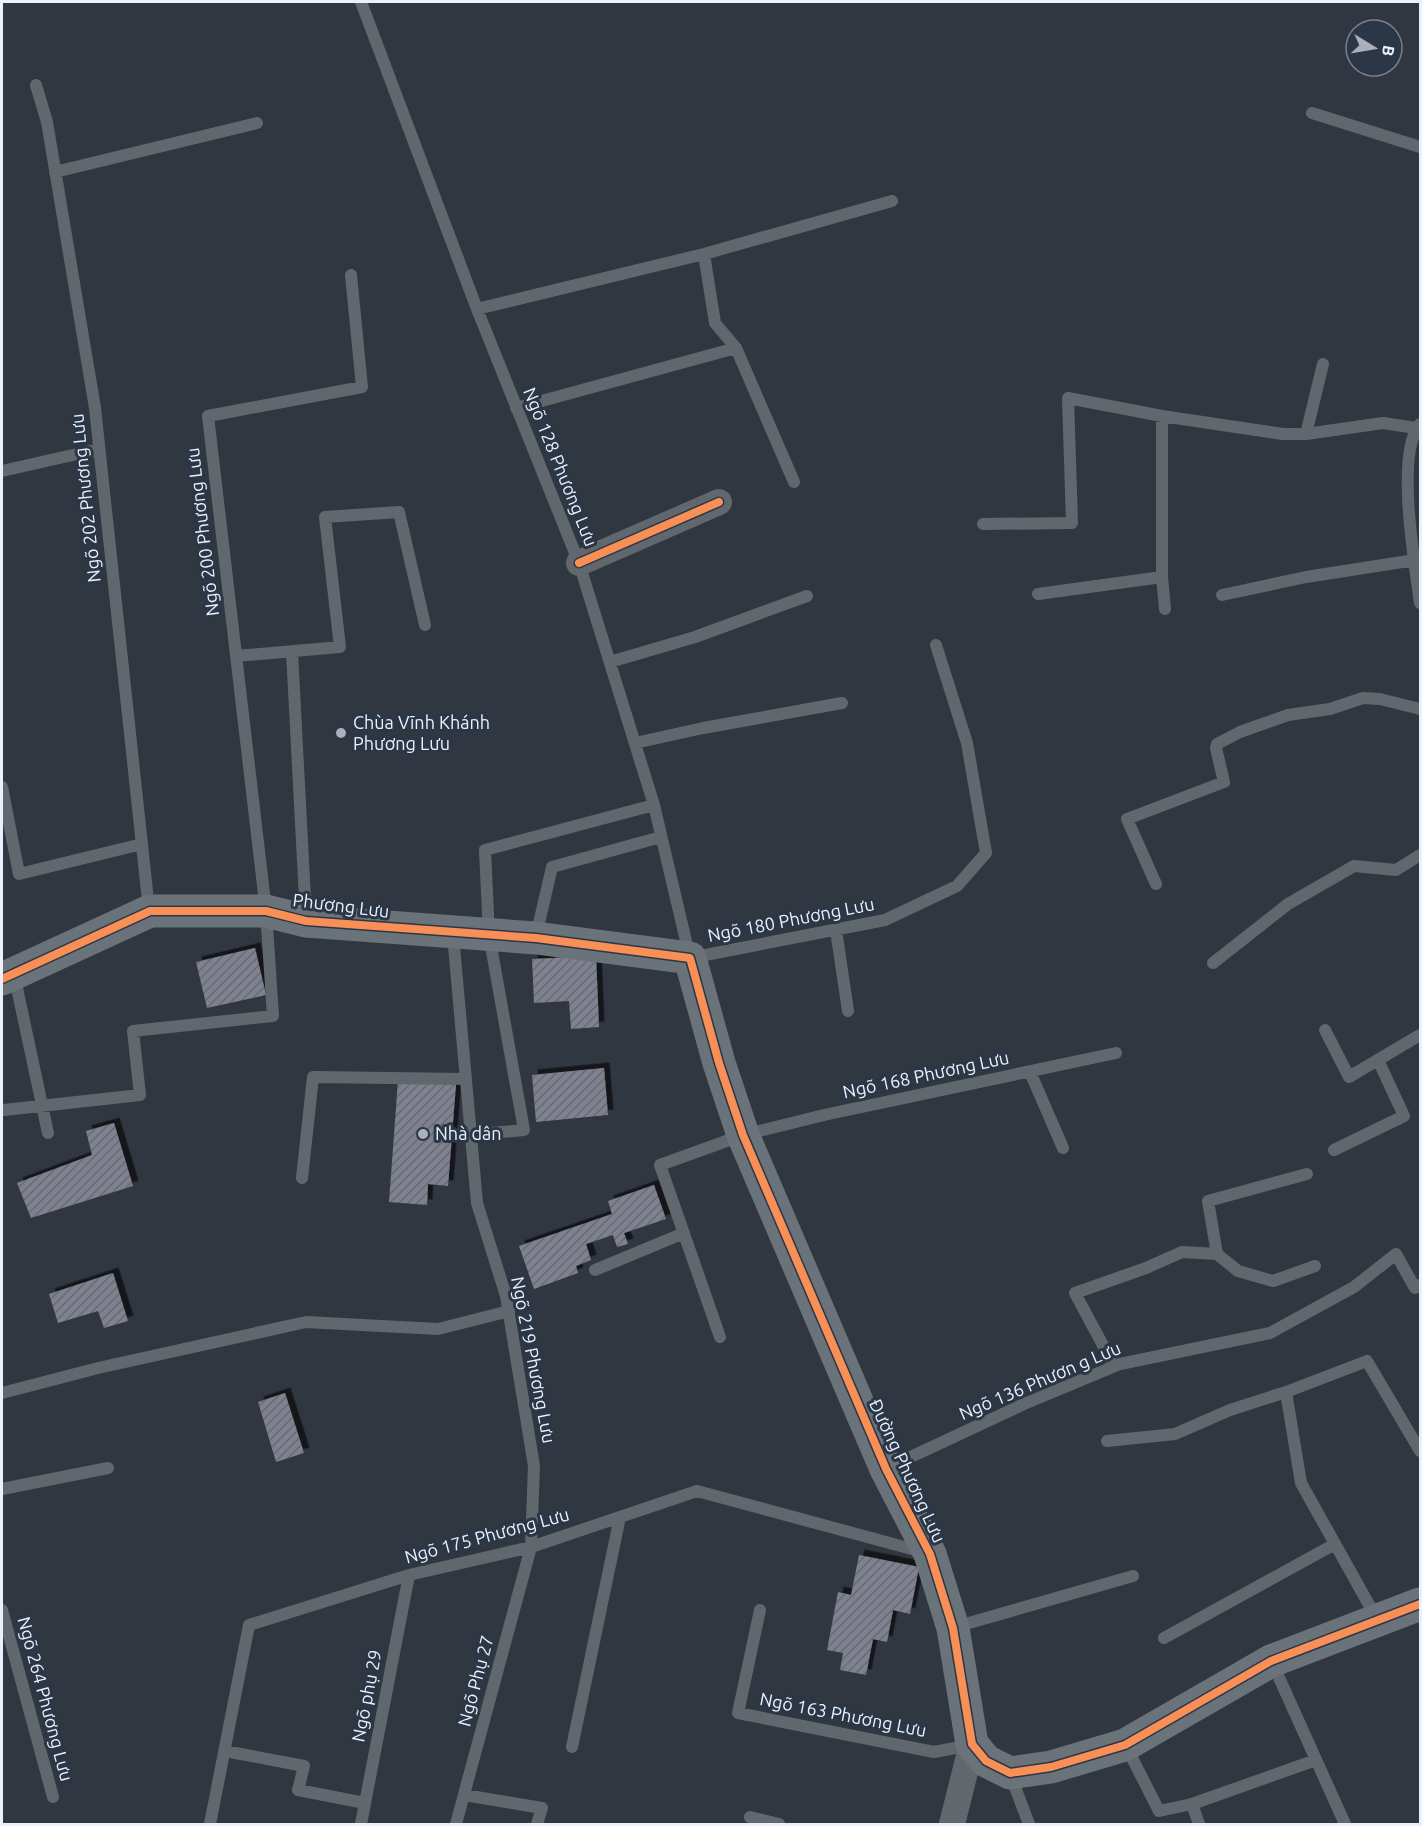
<svg xmlns="http://www.w3.org/2000/svg" width="1422" height="1826" font-family="Ubuntu,sans-serif">
  <style>
    .building { fill: url(#building-hatch); filter: url(#shadow) }
    .lines { fill: none; stroke-linecap: round; stroke-linejoin: round }
    .lane { stroke: #61686d; stroke-width: 12 }
    .street { stroke: #61686d; stroke-width: 26 }
    .secondary { stroke: #6a7379; stroke-width: 33 }
    .cycleway-casing { stroke: #2b3646; stroke-width: 11 }
    .cycleway { stroke: #f78f57; stroke-width: 8 }
    .poi-dot { fill: #a9b0ba; stroke: #2b3646; stroke-width: 2 }
    .labels { text-anchor: middle; stroke-width: 6; stroke-linejoin: round; paint-order: stroke }
    .street-label { font-size: 18px; fill: #eaf1fc; stroke: #2b3646 }
    .poi-label { font-size: 18px; fill: #eaf1fc; stroke: #2b3646; text-anchor: start }
  </style>
  <defs>
    <pattern id="building-hatch" width="6" height="6" patternUnits="userSpaceOnUse" patternTransform="scale(1.5)"><rect width="6" height="6" fill="#7f818f"/><path d="M-1 1l2-2M0 6l6-6M5 7l2-2" fill="none" stroke="#686a74"/></pattern>
    <filter id="shadow"><feDropShadow dx="5.5" dy="-5.5" stdDeviation="0" flood-color="#0009"/></filter>
  </defs>
  <rect width="100%" height="100%" fill="#313740"/>
  <path class="building" d="M255,948L266,995L207,1008L196,962Z
    M596,956L599,1027L571,1029L569,1001L534,1003L532,959Z
    M604,1068L608,1115L536,1122L532,1075Z
    M398,1080L456,1084L448,1186L428,1184L427,1205L389,1202Z
    M114,1123L133,1186L31,1218L17,1183L92,1155L86,1131Z
    M654,1185L666,1219L624,1233L628,1244L617,1247L613,1235L586,1244L591,1260L576,1266L578,1273L534,1289L519,1246L612,1214L608,1201Z
    M113,1273L128,1321L104,1328L98,1311L58,1323L49,1294Z
    M285,1393L304,1453L276,1462L258,1402Z
    M859,1555L919,1567L910,1614L893,1610L887,1642L873,1639L866,1675L840,1670L843,1653L827,1650L838,1592L851,1595Z"/>
  <g class="lines">
    <path class="lane" d="M361,2L477,309L579,563L654,805L690,958L885,920L957,886L986,853L967,743L936,645
      M36,85L47,122L95,408L149,910
      M1312,113L1420,147
      M55,172L257,123
      M704,254L715,323L736,348L794,482
      M477,309L704,254L892,201
      M516,408L736,348
      M1162,416V577L1165,609
      M1420,424C1395,453 1415,565 1420,603
      M1306,434L1323,364
      M2,471L99,449
      M983,524L1072,523L1068,398L1162,416L1283,434H1306L1383,423L1416,428
      M1038,594L1162,577
      M1222,595L1306,577L1415,560
      M292,652L306,918
      M236,656L340,647L325,517L399,512L425,625
      M610,662L695,637L807,596
      M635,743L703,728L842,703
      M2,787L19,874L142,844
      M1156,884L1127,819L1224,782L1216,748L1217,744L1240,732L1288,715L1330,709L1363,698L1380,699L1420,709
      M836,930L848,1011
      M453,935L477,1203L506,1296L534,1466L531,1547L456,1824
      M536,936L552,867L661,837
      M1213,963L1288,904L1354,866L1396,870L1420,855
      M14,974L48,1133
      M1325,1030L1349,1077L1420,1035
      M1030,1072L1063,1148
      M4,1110L140,1095L133,1031L273,1016L266,911L208,416L362,387L351,275
      M470,1135L524,1130L489,935L485,850L654,805
      M1334,1150L1404,1116L1378,1060
      M302,1178L313,1077L465,1079
      M1217,1254L1208,1201L1307,1174
      M595,1270L684,1233
      M720,1337L660,1165L743,1135L824,1115L1116,1053
      M1114,1366L1075,1293L1146,1268L1182,1252L1217,1254L1238,1271L1273,1281L1315,1266
      M1286,1392L1301,1483L1377,1619
      M2,1393L98,1368L306,1322L438,1329L509,1311
      M1107,1441L1175,1434L1230,1410L1286,1392L1367,1361L1420,1451
      M887,1468L1024,1404L1120,1364L1270,1333L1354,1287L1396,1254L1415,1288L1420,1285
      M2,1489L108,1468
      M2,1610L53,1797
      M760,1610L738,1713L934,1752L971,1745
      M955,1627L1133,1576
      M1164,1638L1335,1544
      M1272,1662L1345,1824
      M1126,1746L1159,1811L1192,1804L1199,1824
      M572,1747L620,1517
      M225,1751L304,1766L298,1790L365,1803
      M1010,1774L1029,1824
      M464,1795L542,1808L537,1824
      M1192,1804L1316,1760
      M750,1817L779,1824
      M210,1824L249,1625L409,1575L531,1547L697,1491L923,1552
      M361,1824L409,1575"/>
    <path class="street" d="M579,563L719,502
      M952,1824L972,1744"/>
    <path class="secondary" d="M2,979L150,911H266L306,921L536,938L690,958L719,1063L743,1135L886,1469L930,1554L953,1628L972,1744L986,1761L1010,1773L1051,1767L1125,1745L1271,1661L1420,1604"/>
    <g class="cycleway-casing">
      <path id="cycleway" d="M579,563L719,502
        M2,979L150,911H266L306,921L536,938L690,958L719,1063L743,1135L886,1469L930,1554L953,1628L972,1744L986,1761L1010,1773L1051,1767L1125,1745L1271,1661L1420,1604"/>
    </g>
    <use href="#cycleway" class="cycleway"/>
  </g>
  <g class="poi-dot">
    <circle cx="341" cy="733" r="6"/>
    <circle cx="423" cy="1134" r="6"/>
  </g>
  <g class="labels">
    <g class="street-label">
      <text transform="translate(560 467) rotate(68)" y="6">Ngõ 128 Phương Lưu</text>
      <text transform="translate(86 498) rotate(-96)" y="6">Ngõ 202 Phương Lưu</text>
      <text transform="translate(203 532) rotate(-97)" y="6">Ngõ 200 Phương Lưu</text>
      <text transform="translate(341 906) rotate(7)" y="6">Phương Lưu</text>
      <text transform="translate(791 920) rotate(-11)" y="6">Ngõ 180 Phương Lưu</text>
      <text transform="translate(926 1075) rotate(-12)" y="6">Ngõ 168 Phương Lưu</text>
      <text transform="translate(533 1360) rotate(79)" y="6">Ngõ 219 Phương Lưu</text>
      <text transform="translate(1040 1381) rotate(-23)" y="6">Ngõ 136 Phươn g Lưu</text>
      <text transform="translate(907 1471) rotate(65)" y="6">Đường Phương Lưu</text>
      <text transform="translate(487 1536) rotate(-15)" y="6">Ngõ 175 Phương Lưu</text>
      <text transform="translate(476 1681) rotate(-75)" y="6">Ngõ Phụ 27</text>
      <text transform="translate(367 1696) rotate(-79)" y="6">Ngõ phụ 29</text>
      <text transform="translate(45 1699) rotate(75)" y="6">Ngõ 264 Phương Lưu</text>
      <text transform="translate(843 1715) rotate(11)" y="6">Ngõ 163 Phương Lưu</text>
    </g>
    <g class="poi-label">
      <text x="353" y="729">Chùa Vĩnh Khánh<tspan x="353" dy="21">Phương Lưu</tspan></text>
      <text x="435" y="1140">Nhà dân</text>
    </g>
  </g>
  <rect width="1422" height="1826" fill="none" stroke="#eaf1fc" stroke-width="6"/>
  <g transform="translate(1374 48) rotate(101)"><circle r="28" fill="#2b3646" stroke="#77818f" stroke-width="1.5"/>
  <path d="M0-4.5L10 22L0 15L-10 22Z" fill="#a9b0ba"/>
  <text y="-9" font-size="16" font-weight="bold" text-anchor="middle" fill="#eaf1fc">B</text>
  </g>
</svg>
